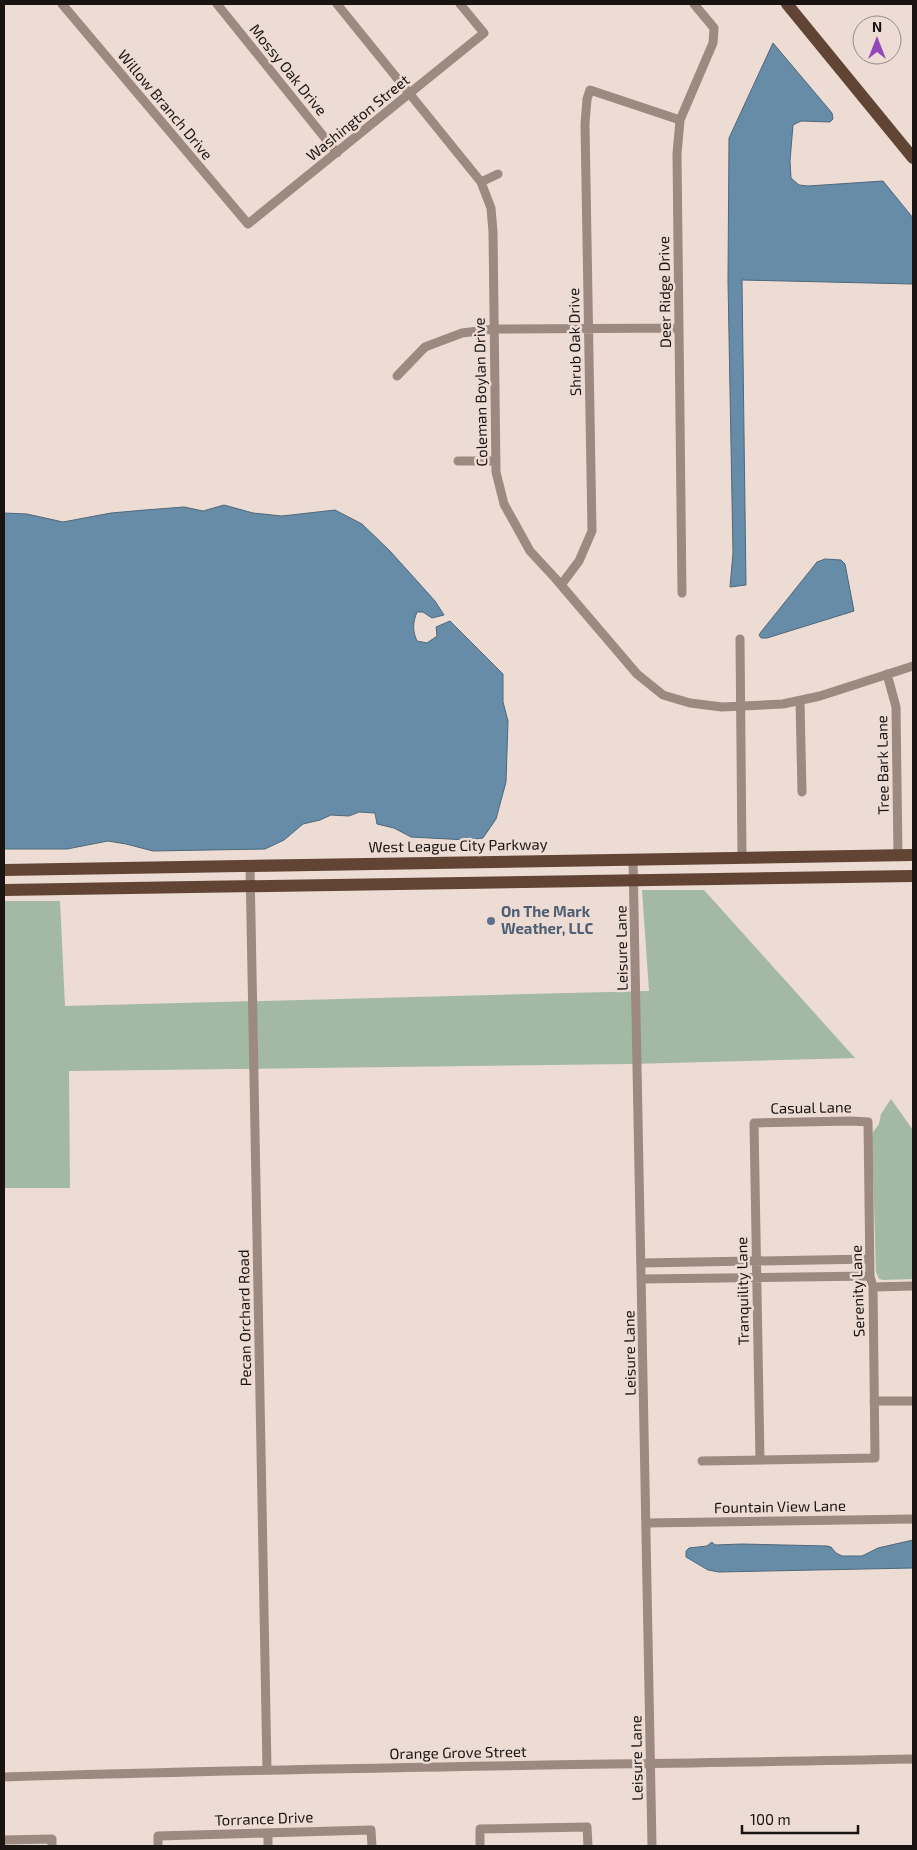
<svg xmlns="http://www.w3.org/2000/svg" width="917" height="1850" font-family="'Exo 2',sans-serif">
  <style>
    .green { fill: #a3b9a4 }
    .water { fill: #668ca7; stroke: #4f687a }
    .lines { fill: none; stroke-linecap: round; stroke-linejoin: round }
    .minor { stroke: #9c8980; stroke-width: 9 }
    .primary { stroke: #624434; stroke-width: 12 }
    .service-dot { fill: #5c6f8a; stroke: #ecdcd4; stroke-width: 2 }
    .labels { text-anchor: middle; stroke-width: 5; stroke-linejoin: round; paint-order: stroke }
    .street-label { font-size: 15px; fill: #191311; stroke: #ecdcd4 }
    .service-label { font-size: 15px; font-weight: bold; fill: #4e5e75; stroke: #ecdcd4; text-anchor: start }
  </style>
  <rect width="100%" height="100%" fill="#ecdcd4"/>
  <path class="green" d="M642,890H704L855,1058L631,1064L69,1071L70,1188H4V901H60L65,1006L649,991Z
    M891,1099L913,1130V1279L883,1280L879,1279L876,1272L872,1137L873,1132L879,1124L881,1114Z"/>
  <path class="water" d="M773,43L832,113L833,119L830,122L801,121L793,125L790,161L791,178L799,185L808,186L883,181L913,218V284L742,280L746,585L730,587L733,553L728,281L729,138Z
    M224,505L253,513L282,516L335,510L362,524L390,551L435,601L444,615L432,618L423,612H417C413,622 412,630 417,641L427,643L437,636L436,627L450,621L503,674V702L508,721L506,782L496,819L483,838L467,840L411,837L394,828L377,824L375,813L359,812L349,816L331,815L320,820L303,824L284,840L265,849L153,851L126,844L108,841L67,849H4V513L27,514L63,522L111,513L145,510L184,507L203,511Z
    M825,559L841,560L845,564L854,611L767,638H761L759,635L761,632L817,562Z
    M913,1540V1568L719,1572L708,1570L686,1557V1551L689,1548L707,1546L712,1542L715,1545L742,1544L827,1546L831,1547L836,1553L842,1556H862L878,1548Z"/>
  <g class="lines">
    <path class="minor" d="M62,4L248,224L484,33L460,4
      M217,4L337,153
      M337,4L481,182L491,208L493,232L496,472L504,504L530,551L555,578L637,674L663,695L690,703L722,707L783,704L820,696L913,666
      M481,182L498,174
      M397,376L425,347L462,333L494,329L679,328
      M458,461H495
      M561,585L579,561L592,531L585,124L587,99L590,90L680,120
      M682,593L677,154L680,120L713,43L714,28L694,4
      M740,639L742,858
      M887,674L896,707L898,856
      M800,701L802,792
      M633,859L652,1846
      M250,866L267,1769
      M642,1263L870,1259
      M642,1279L870,1276
      M873,1287L913,1286
      M874,1401H913
      M702,1461L875,1458L873,1287L870,1276L868,1122L852,1121L754,1123L760,1460
      M647,1523L913,1519
      M4,1777C307,1767 610,1765 913,1759
      M268,1833V1846
      M4,1840L52,1839V1846
      M158,1846V1836L371,1830L372,1846
      M480,1846V1829L587,1827L588,1846"/>
    <path class="primary" d="M787,4L913,158
      M4,870L913,855
      M4,890L913,876"/>
  </g>
  <circle class="service-dot" cx="491" cy="921" r="5"/>
  <g class="labels">
    <g class="street-label">
      <text transform="translate(288 70) rotate(51)" y="5">Mossy Oak Drive</text>
      <text transform="translate(165 105) rotate(50)" y="5">Willow Branch Drive</text>
      <text transform="translate(358 118) rotate(-39)" y="5">Washington Street</text>
      <text transform="translate(665 292) rotate(-91)" y="5">Deer Ridge Drive</text>
      <text transform="translate(575 342) rotate(-91)" y="5">Shrub Oak Drive</text>
      <text transform="translate(481 392) rotate(-91)" y="5">Coleman Boylan Drive</text>
      <text transform="translate(883 765) rotate(-91)" y="5">Tree Bark Lane</text>
      <text transform="translate(458 846) rotate(-1)" y="5">West League City Parkway</text>
      <text transform="translate(622 948) rotate(-91)" y="5">Leisure Lane</text>
      <text transform="translate(811 1108) rotate(-1)" y="5">Casual Lane</text>
      <text transform="translate(743 1291) rotate(-91)" y="5">Tranquility Lane</text>
      <text transform="translate(858 1291) rotate(-92)" y="5">Serenity Lane</text>
      <text transform="translate(245 1318) rotate(-91)" y="5">Pecan Orchard Road</text>
      <text transform="translate(630 1353) rotate(-91)" y="5">Leisure Lane</text>
      <text transform="translate(780 1507) rotate(-1)" y="5">Fountain View Lane</text>
      <text transform="translate(458 1753) rotate(-1)" y="5">Orange Grove Street</text>
      <text transform="translate(637 1758) rotate(-91)" y="5">Leisure Lane</text>
      <text transform="translate(264 1819) rotate(-2)" y="5">Torrance Drive</text>
    </g>
    <g class="service-label">
      <text x="501" y="917">On The Mark<tspan x="501" dy="17">Weather, LLC</tspan></text>
    </g>
  </g>
  <rect width="917" height="1850" fill="none" stroke="#191311" stroke-width="10"/>
  <g transform="translate(877 40)"><circle r="24" fill="#ecdcd4" stroke="#988c86"/>
  <path d="M0-4L9 19L0 12L-9 19Z" fill="#9248ba"/>
  <text y="-8" font-size="14" font-weight="bold" text-anchor="middle" fill="#191311">N</text>
  </g>
  <path d="M742 1825v8h116v-8" fill="none" stroke="#191311" stroke-width="2.5"/>
  <text x="750" y="1825" font-size="15" fill="#191311" stroke="#ecdcd4" stroke-width="4" paint-order="stroke">100 m</text>
</svg>
